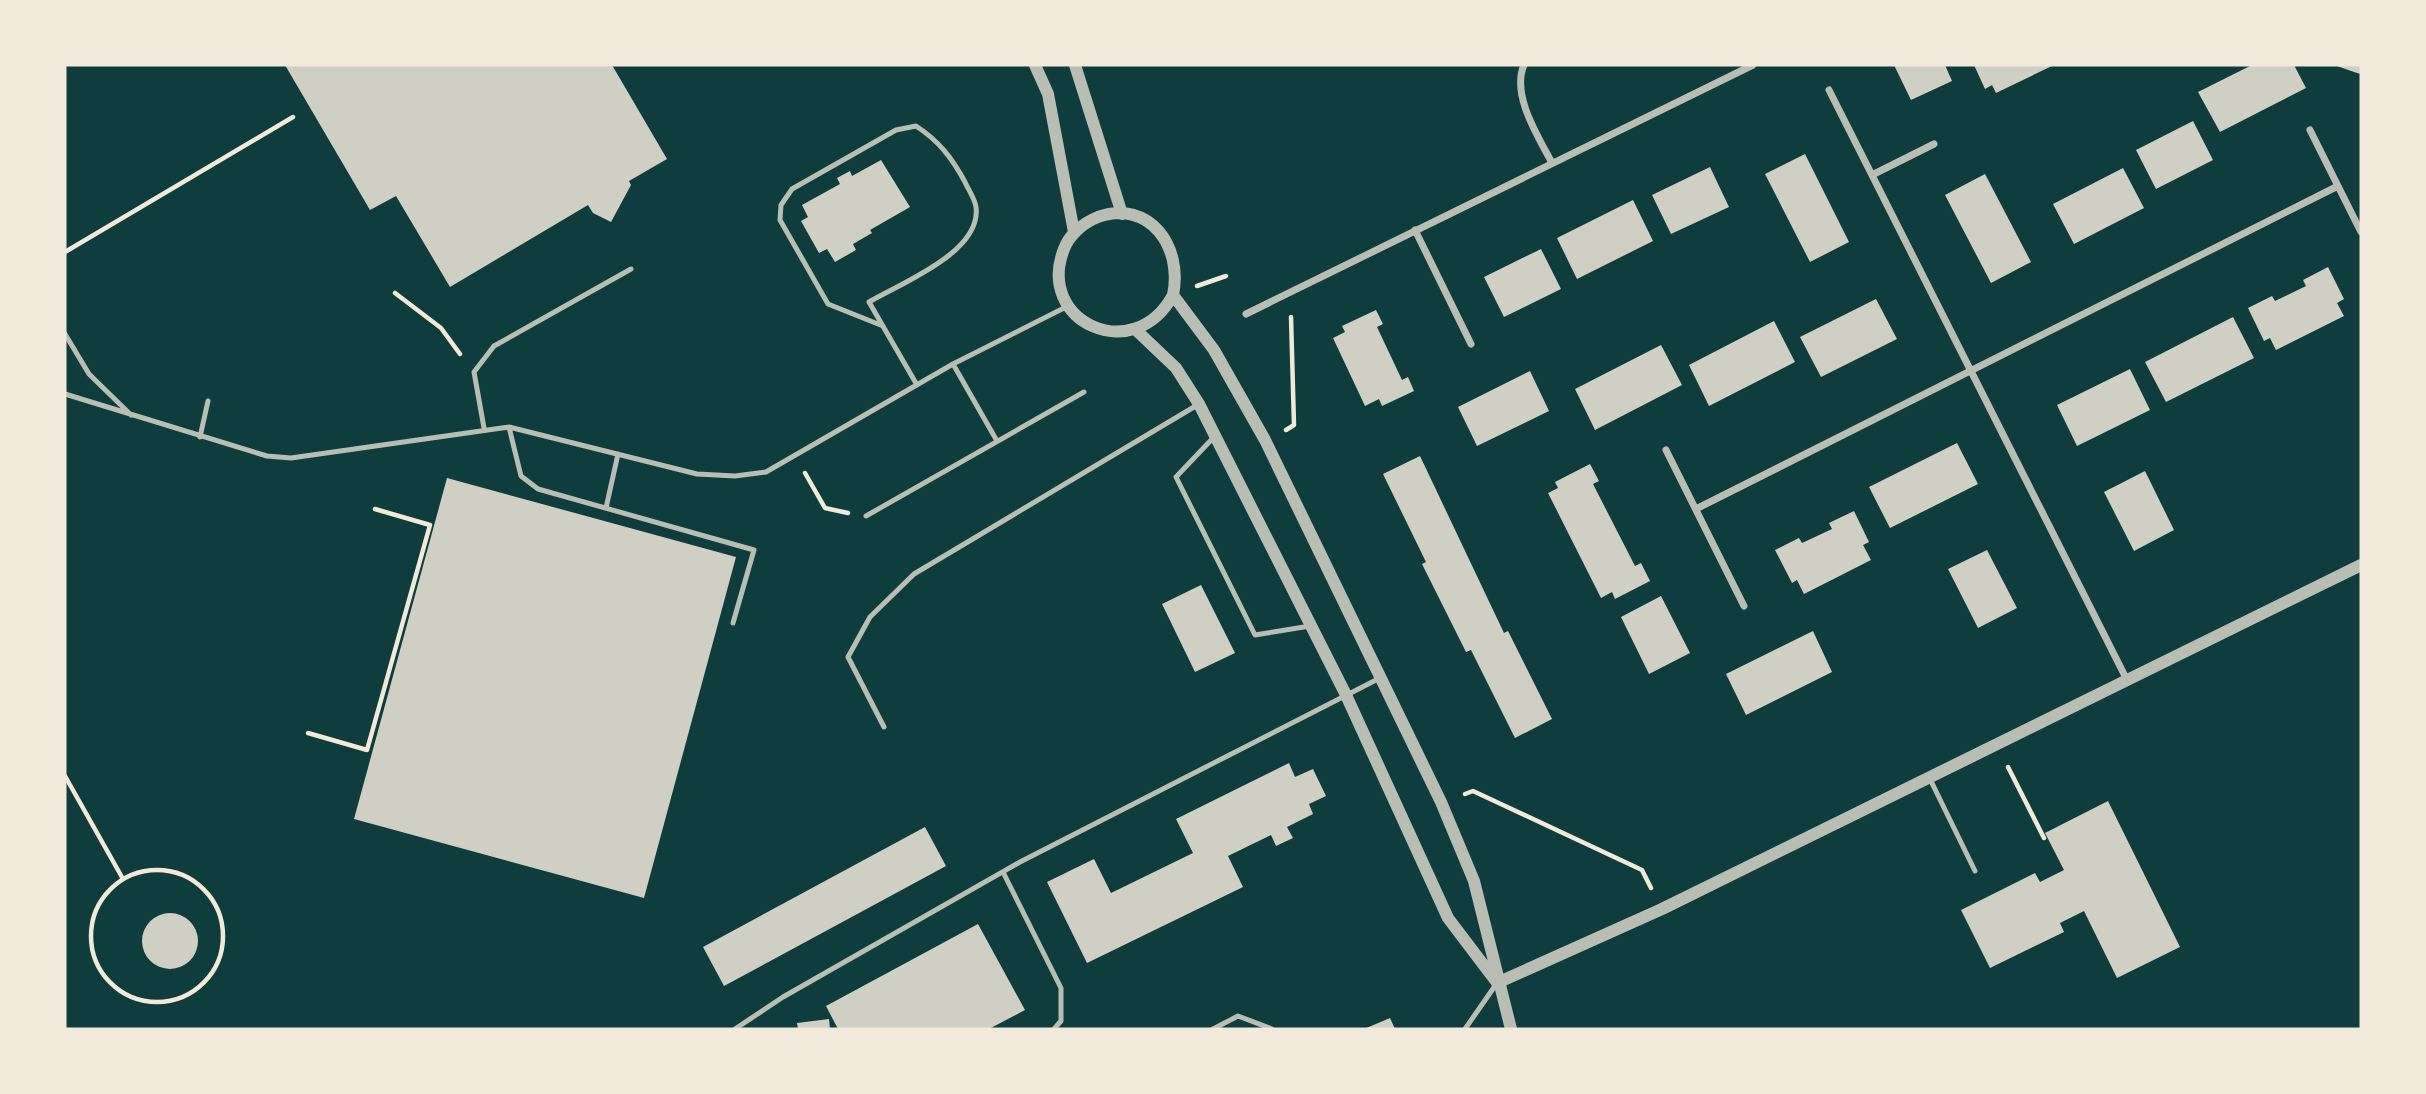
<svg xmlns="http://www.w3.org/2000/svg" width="2426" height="1094" font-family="'Space Grotesk',sans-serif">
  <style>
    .building { fill: #cfcfc3 }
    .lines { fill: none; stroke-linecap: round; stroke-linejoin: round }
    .path { stroke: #f1e9da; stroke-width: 4.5 }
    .service { stroke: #b8beb3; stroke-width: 5 }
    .minor { stroke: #b8beb3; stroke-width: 7 }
    .tertiary { stroke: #b8beb3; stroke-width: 12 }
  </style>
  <rect width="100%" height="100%" fill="#0f3d3e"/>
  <path class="building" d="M285,65H612L667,159L629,181L631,185L611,222L593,213L588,205L450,287L396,196L370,210Z
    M1894,65H1945L1952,81L1911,100Z
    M1974,65H2054L1996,93L1992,85L1985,89Z
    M2252,65H2294L2306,88L2220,132L2198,92Z
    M2334,65H2361V74L2357,73Z
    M2193,121L2213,160L2156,189L2136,150Z
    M1805,154L1849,242L1810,262L1765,174Z
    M881,160L910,207L870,230L872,233L853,244L856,250L835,262L827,249L819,253L801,221L808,217L802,205L840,184L837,178L850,171L852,176Z
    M1710,167L1729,207L1671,234L1652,195Z
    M2123,168L2144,208L2074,244L2053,204Z
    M1985,174L2031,262L1991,283L1945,195Z
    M1633,200L1653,241L1577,279L1557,238Z
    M1541,249L1561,289L1504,317L1484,277Z
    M2328,267L2344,299L2337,303L2344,316L2276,350L2270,338L2264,341L2248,308L2272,296L2275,301L2306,286L2303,280Z
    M1876,299L1897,339L1821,377L1800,337Z
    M1376,310L1383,324L1377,327L1402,380L1408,377L1414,391L1382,406L1379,399L1365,406L1333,338L1345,332L1342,326Z
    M2233,317L2254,358L2166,402L2145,362Z
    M1774,321L1795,362L1709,406L1689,365Z
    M1661,345L1682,385L1595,430L1575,389Z
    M2130,369L2150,410L2077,446L2057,405Z
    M1530,371L1549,411L1477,446L1458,407Z
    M1957,443L1978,484L1890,528L1869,487Z
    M1420,456L1504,633L1508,631L1552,719L1515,738L1471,650L1466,652L1422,564L1426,562L1383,474Z
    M1590,464L1599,481L1593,484L1635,566L1641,563L1650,581L1615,599L1612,592L1601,598L1548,493L1558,488L1555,482Z
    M2145,471L2174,530L2134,551L2104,492Z
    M447,478L736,557L644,898L354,819Z
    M1854,511L1869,542L1863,545L1871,560L1804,594L1797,580L1792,583L1775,550L1799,538L1802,543L1832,529L1829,523Z
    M1987,550L2017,608L1978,628L1948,569Z
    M1201,585L1235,653L1195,672L1162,604Z
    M1661,596L1690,653L1649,674L1621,617Z
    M1813,631L1832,672L1746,715L1726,674Z
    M1289,763L1295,777L1313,769L1326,796L1309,804L1313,814L1287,827L1293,838L1276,846L1271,835L1228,856L1243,887L1087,963L1047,882L1094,859L1111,893L1193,853L1176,819Z
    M2108,801L2180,947L2117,978L2084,911L2060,923L2064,932L1990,968L1961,910L2035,873L2040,882L2064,870L2045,833Z
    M925,827L946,866L724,986L703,947Z
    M142 941a28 28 0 1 1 56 0a28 28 0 1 1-56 0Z
    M978,924L1025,1010L989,1029H838L826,1006Z
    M1390,1018L1395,1029H1364Z
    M829,1019L830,1029H798L797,1023Z"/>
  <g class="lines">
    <path class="path" d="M65,252L293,117
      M1197,286L1226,276
      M395,293L441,328L460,354
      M1286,430L1294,425L1291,317
      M805,473L825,508L848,513
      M308,733L367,750L430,525L375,509
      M2008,767L2044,838
      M65,776L123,879
      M1465,794L1473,791L1642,870L1651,888
      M91 936a66 66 0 1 1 132 0a66 66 0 1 1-132 0Z"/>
    <path class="service" d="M883,326L828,304L780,220L781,205L792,189L896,130L916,126C939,141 952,158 965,182C968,189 975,199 976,207C982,252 901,283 869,302L917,385
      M65,334L89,374L131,415
      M953,364L997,441
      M65,394L267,456L291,458L509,427L697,474L735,476L766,472L953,364L1068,306
      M509,427L521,476L538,489L754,550L733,623
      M484,428L474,372L494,346L631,269
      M200,437L208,401
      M1214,437L1176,477L1255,635L1310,626
      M606,508L618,454
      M866,516L1084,392
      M884,727L848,657L870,617L914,574L1199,404
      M1929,777L1975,871
      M1003,872L1061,988V1021L1054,1029
      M735,1029L783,997L1020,862L1380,678
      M1213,1029L1238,1016L1272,1029
      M1465,1029L1497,983"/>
    <path class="minor" d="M1524,65C1511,95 1538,136 1552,163
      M1829,90L2127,680
      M2310,130L2361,232
      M1872,175L1934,144
      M1415,230L1471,344
      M1246,314L1753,65
      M1666,450L1744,606
      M1696,509L2338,186"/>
    <path class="tertiary" d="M1035,65L1048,94L1074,232
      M1075,65L1122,214
      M1173,295C1134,367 1035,322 1064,249C1069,235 1083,223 1098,217C1150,199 1183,247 1173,295L1214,350L1265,440L1441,802L1474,881L1511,1029
      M1136,330L1176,368L1199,404L1346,695L1448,918L1495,980
      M1497,983L1662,909L2361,565"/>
  </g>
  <rect width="2426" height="1094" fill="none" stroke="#f1e9da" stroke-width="133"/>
</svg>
